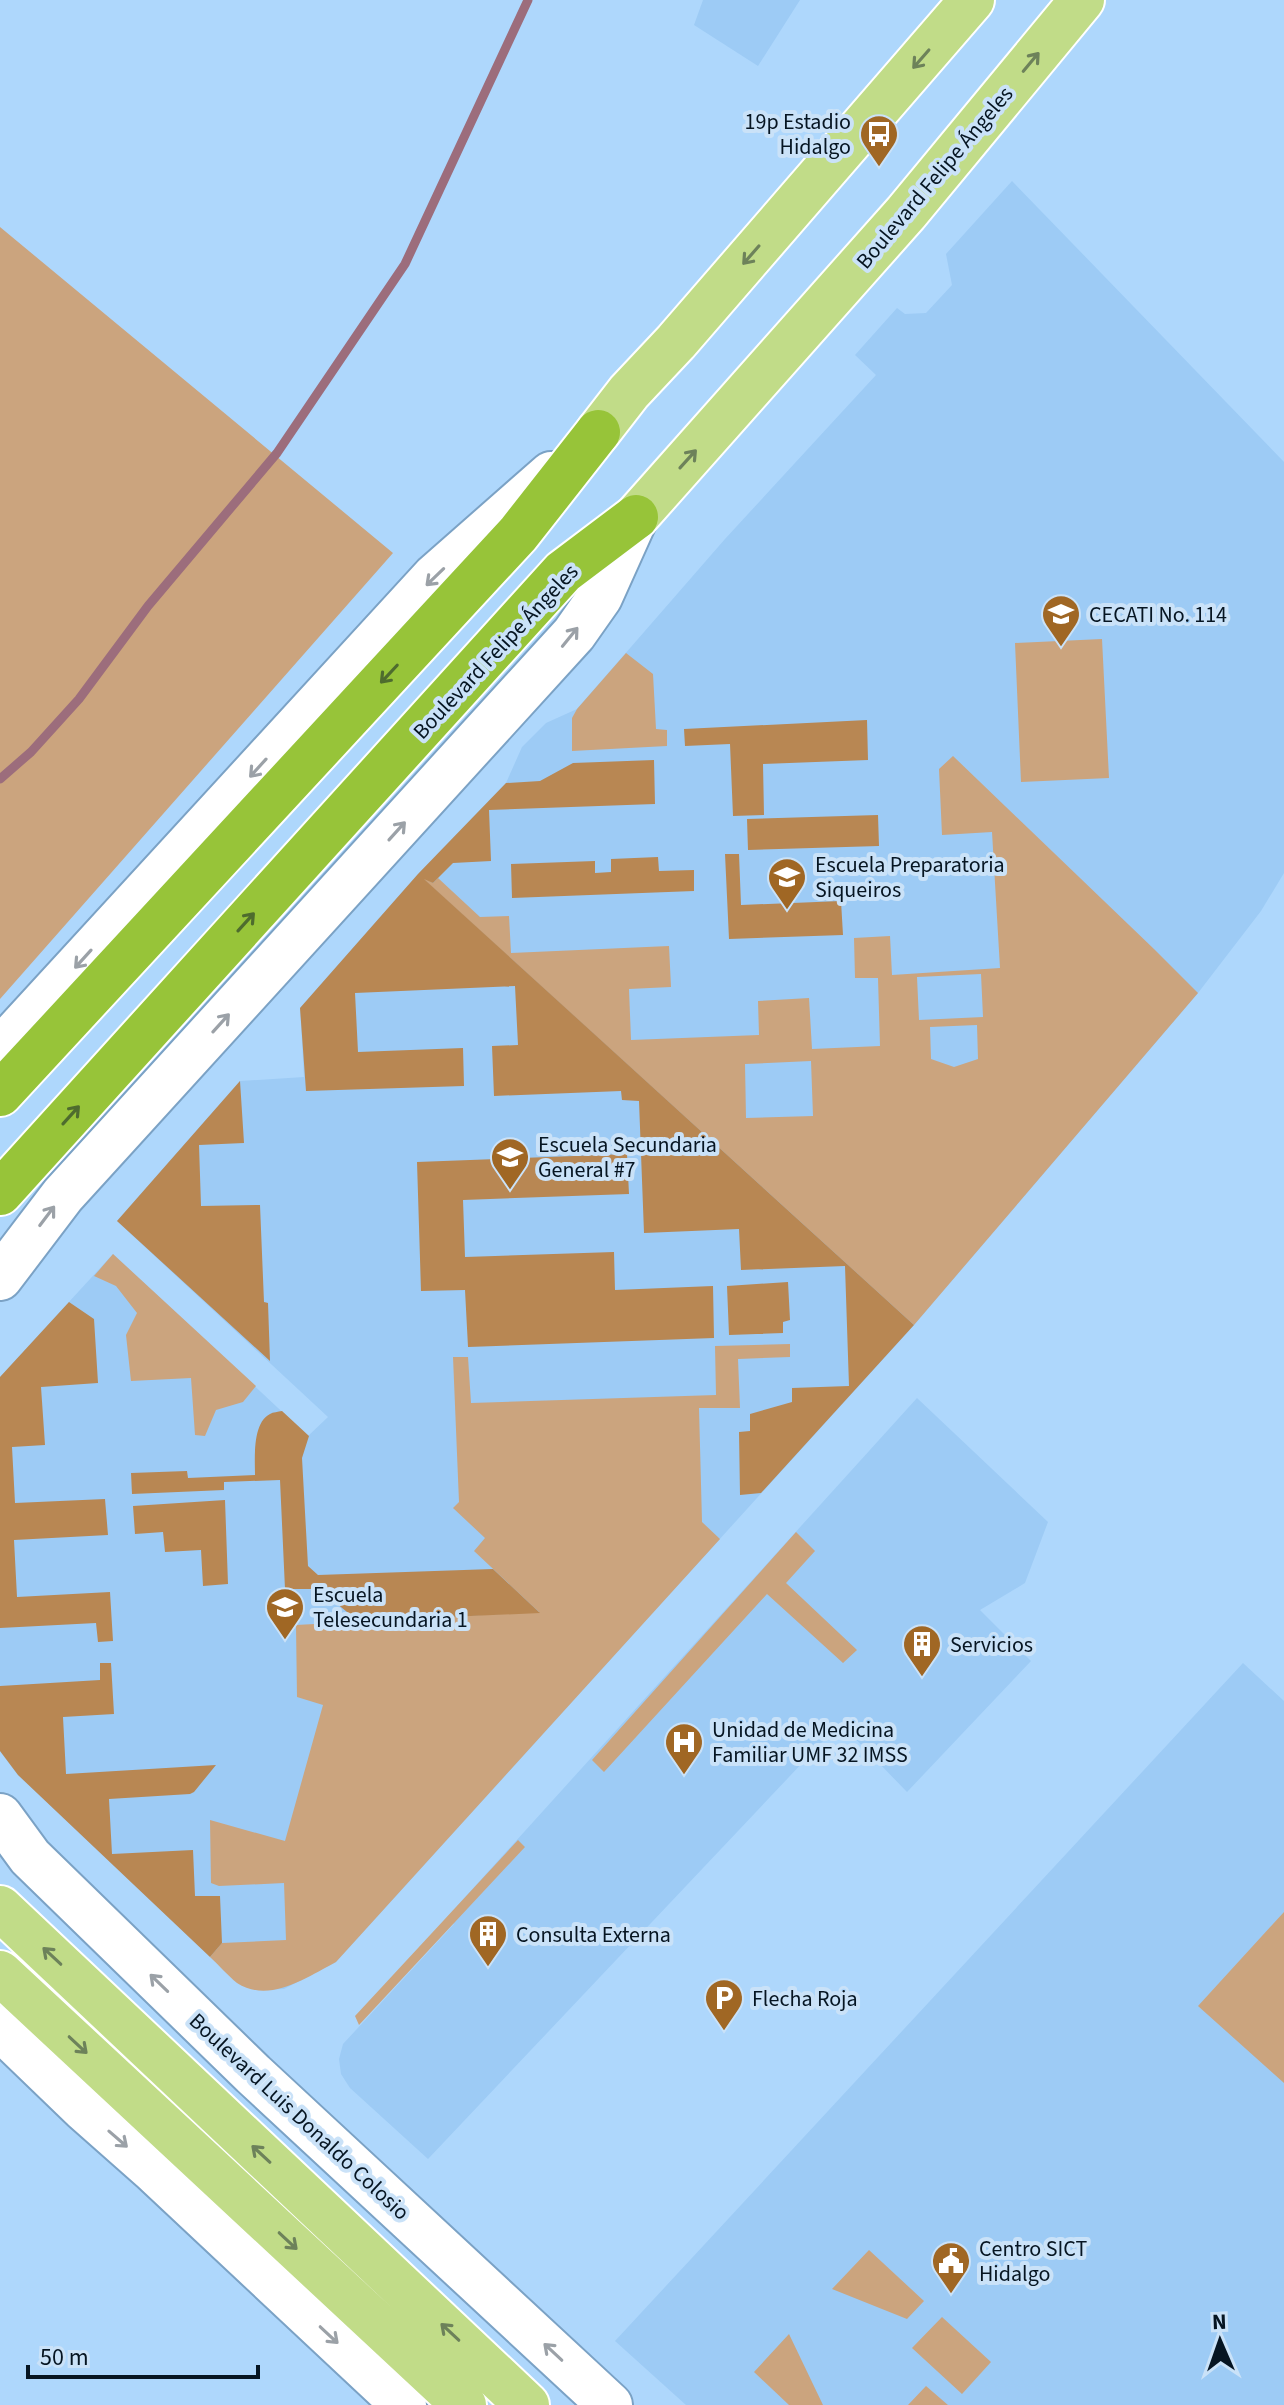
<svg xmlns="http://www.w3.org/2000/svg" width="1284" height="2405" font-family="'Source Sans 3',sans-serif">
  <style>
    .built { fill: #9dcbf5 }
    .green { fill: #cba47e; fill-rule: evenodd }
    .forest { fill: #b88753 }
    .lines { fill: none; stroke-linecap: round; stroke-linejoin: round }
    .stream { stroke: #9c6d7c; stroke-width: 9 }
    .secondary-casing { stroke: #7ba2c5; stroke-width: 48 }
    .primary-casing { stroke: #fff; stroke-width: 48 }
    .highway-casing { stroke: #fff; stroke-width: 48 }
    .secondary { stroke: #fff; stroke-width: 44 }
    .primary { stroke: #c1dc88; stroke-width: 44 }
    .highway { stroke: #97c439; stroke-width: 44 }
    .oneway { stroke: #6d825a }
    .oneway2 { stroke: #9ba1a7 }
    .oneway3 { stroke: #4e6c2e }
    .labels { text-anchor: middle; stroke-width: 8; stroke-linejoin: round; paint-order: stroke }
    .poi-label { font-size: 22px; fill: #061522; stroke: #cae2f8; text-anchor: start }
    .street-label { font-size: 22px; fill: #061522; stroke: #cae2f8 }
  </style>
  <rect width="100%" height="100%" fill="#aed7fc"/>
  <path class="built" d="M703,0H800L758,66L694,25Z
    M1012,181L1284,462V873L1261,911L1198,993L914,1325L336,1962L284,1989L258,1990L239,1984L18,1775L0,1751V1377L113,1254L308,1436L328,1417L117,1221L240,1081L304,1077L300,1008L418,874L506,783L522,747L546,723L577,709L725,539L876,375L855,355L897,308L905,314L926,313L952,285L946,254Z
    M917,1398L1048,1522L1025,1583L980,1610L1031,1661L907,1792L840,1723L428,2159L350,2088L341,2074L339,2059L343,2044L454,1924L447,1917Z
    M1243,1663L1284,1701V2405H686L615,2341Z"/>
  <path class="green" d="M0,227L393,553L0,999Z
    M1102,639L1109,778L1021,782L1015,643Z
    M626,653L653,674L656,729L667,730V746L572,751V718L577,709Z
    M953,756L1154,949L1198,993L914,1325L418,874L433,883L438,878L480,917L509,916L511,953L669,946L671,987L629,989L631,1040L759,1035L758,1001L809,998L812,1049L880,1046L878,978H855L854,938L890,936L892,975L1000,968L992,832L942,835L939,769ZM981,974L983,1017L919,1020L917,977ZM977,1025L978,1059L954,1067L931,1059L930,1027ZM811,1061L813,1116L746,1118L745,1064Z
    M113,1254L256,1386L243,1402L216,1410L205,1436L195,1435L191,1378L131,1381L126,1335L137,1313L116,1286L94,1276Z
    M790,1344V1357L738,1359L740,1408H699L702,1522L720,1539L336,1962C307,1977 270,2004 237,1983C228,1976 219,1965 210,1957L222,1943L286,1940L284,1883L219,1886L211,1883L210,1820L285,1841L323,1705L297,1697L296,1625L539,1612L474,1551L485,1538L453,1508L459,1502L453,1357H468L471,1403L716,1395L715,1346Z
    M796,1532L815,1551L786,1583L857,1650L843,1663L767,1594L604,1772L592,1760Z
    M518,1840L525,1847L359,2025L355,2016Z
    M1284,1912V2083L1198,2006Z
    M869,2250L924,2301L907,2319L832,2289Z
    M942,2317L991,2362L962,2394L912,2348Z
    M789,2334L823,2405H789L754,2372Z
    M926,2386L948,2405H908Z"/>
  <path class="forest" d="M867,720L868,760L763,764L764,815L733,816L730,744L685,746L684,729Z
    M654,760L655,804L489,810L491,861L453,863L433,883L424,879L914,1325L761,1493L740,1495L739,1432L750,1431V1414L792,1402V1388L849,1386L845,1266L741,1270L739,1229L644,1233L639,1101L622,1100L621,1091L494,1096L492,1046L518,1045L515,986L355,993L358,1052L463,1048L464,1086L306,1091L300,1008L418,874L506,783L540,781L573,763Z
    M878,815L879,846L748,850L747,819Z
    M725,854H739L741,905L841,901L843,935L729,939Z
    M658,857L659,871L694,870V891L512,898L511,864L595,861V873L611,872V859Z
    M240,1081L244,1143L199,1145L201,1206L260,1205L264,1302L268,1303L270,1361L117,1221Z
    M627,1154L629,1194L463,1200L465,1257L614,1252L615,1290L713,1286L714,1338L468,1347L465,1290L421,1291L417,1162Z
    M788,1282L790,1320L783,1322V1333L729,1335L727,1286Z
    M69,1302L94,1319L98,1383L41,1387L45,1445L12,1447L15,1503L105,1499L108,1535L14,1540L17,1597L110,1592L113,1641L98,1642L96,1623L0,1628V1377Z
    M282,1411L309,1436L302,1458L308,1566L318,1575L493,1569L540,1613L358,1621L319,1589H285L280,1480L224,1482V1490L132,1494L131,1473L187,1471L188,1478L255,1475C255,1459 252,1423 270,1414C273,1412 278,1412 282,1411Z
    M225,1500L228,1584L203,1586L201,1550L165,1552L163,1532L135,1534L133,1506Z
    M100,1663H111L114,1714L63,1717L66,1774L216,1765L194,1792L190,1794L109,1799L112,1854L193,1850L195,1896H220L222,1943L210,1957L18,1775L0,1751V1686L100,1680Z"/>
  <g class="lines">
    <path class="stream" d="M0,779L31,752L79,699L148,606L277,453L405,264L528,0"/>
    <g class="secondary-casing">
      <path id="secondary" d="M0,1050L435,576L551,474
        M0,1278L63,1195L574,634L600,597L636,517
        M0,1816L30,1857L253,2074L610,2405
        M0,2028L83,2108L152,2169L404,2405"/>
    </g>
    <g class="primary-casing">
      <path id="primary" d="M598,432L629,392L676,342L972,0
        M636,517L906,213L1082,0
        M0,1908L527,2405
        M0,1973L464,2405"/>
    </g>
    <g class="highway-casing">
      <path id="highway" d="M0,1094L518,534L598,432
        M0,1193L563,572L636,517"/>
    </g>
    <use href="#secondary" class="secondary"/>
    <use href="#primary" class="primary"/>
    <use href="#highway" class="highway"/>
  </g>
  <defs><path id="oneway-shaft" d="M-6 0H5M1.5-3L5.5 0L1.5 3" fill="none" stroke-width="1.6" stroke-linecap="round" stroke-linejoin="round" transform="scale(2)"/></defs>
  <g class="oneway">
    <use href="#oneway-shaft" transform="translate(921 59) rotate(131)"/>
    <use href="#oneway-shaft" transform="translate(1031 62) rotate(-50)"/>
    <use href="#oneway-shaft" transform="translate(751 255) rotate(131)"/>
    <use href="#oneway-shaft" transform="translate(688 459) rotate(-48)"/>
    <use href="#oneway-shaft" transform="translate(52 1956) rotate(-137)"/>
    <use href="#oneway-shaft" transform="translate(78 2045) rotate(43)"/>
    <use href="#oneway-shaft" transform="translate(261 2154) rotate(-137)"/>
    <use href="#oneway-shaft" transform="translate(288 2241) rotate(43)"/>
    <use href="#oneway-shaft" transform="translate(450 2332) rotate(-137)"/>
  </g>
  <g class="oneway2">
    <use href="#oneway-shaft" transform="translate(435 577) rotate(136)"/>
    <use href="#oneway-shaft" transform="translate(570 637) rotate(-51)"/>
    <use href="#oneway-shaft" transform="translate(258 768) rotate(132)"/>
    <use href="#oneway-shaft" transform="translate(397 831) rotate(-48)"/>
    <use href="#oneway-shaft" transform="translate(83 959) rotate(132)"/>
    <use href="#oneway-shaft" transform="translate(221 1023) rotate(-48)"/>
    <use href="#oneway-shaft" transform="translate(47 1216) rotate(-53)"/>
    <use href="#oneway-shaft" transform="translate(159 1983) rotate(-136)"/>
    <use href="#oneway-shaft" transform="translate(118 2139) rotate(41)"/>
    <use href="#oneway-shaft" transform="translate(329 2335) rotate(43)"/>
    <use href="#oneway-shaft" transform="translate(553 2352) rotate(-137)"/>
  </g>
  <g class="oneway3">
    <use href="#oneway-shaft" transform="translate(389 674) rotate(133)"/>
    <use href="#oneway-shaft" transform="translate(246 922) rotate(-48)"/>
    <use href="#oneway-shaft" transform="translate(71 1115) rotate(-48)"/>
  </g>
  <defs>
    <g id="bus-pin" transform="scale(2)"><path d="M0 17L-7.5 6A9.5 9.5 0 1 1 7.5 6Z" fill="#a06724" stroke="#cae2f8"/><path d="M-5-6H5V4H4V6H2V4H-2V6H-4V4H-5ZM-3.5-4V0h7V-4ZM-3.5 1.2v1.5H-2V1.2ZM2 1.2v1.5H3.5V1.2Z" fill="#fff"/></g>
    <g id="school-pin" transform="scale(2)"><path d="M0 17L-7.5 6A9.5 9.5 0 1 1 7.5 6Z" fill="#a06724" stroke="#cae2f8"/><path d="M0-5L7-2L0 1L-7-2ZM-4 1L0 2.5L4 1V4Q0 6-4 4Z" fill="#fff"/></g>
    <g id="building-pin" transform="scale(2)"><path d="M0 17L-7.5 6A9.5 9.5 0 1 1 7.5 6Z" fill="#a06724" stroke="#cae2f8"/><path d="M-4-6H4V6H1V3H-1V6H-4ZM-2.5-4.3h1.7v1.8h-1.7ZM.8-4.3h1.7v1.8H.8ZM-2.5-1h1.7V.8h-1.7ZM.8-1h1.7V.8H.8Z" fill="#fff"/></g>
    <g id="hospital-pin" transform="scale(2)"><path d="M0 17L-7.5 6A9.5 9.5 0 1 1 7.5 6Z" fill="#a06724" stroke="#cae2f8"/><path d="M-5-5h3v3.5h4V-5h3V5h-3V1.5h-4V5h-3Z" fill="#fff"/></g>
    <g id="parking-pin" transform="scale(2)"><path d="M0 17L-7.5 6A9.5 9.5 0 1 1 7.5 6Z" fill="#a06724" stroke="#cae2f8"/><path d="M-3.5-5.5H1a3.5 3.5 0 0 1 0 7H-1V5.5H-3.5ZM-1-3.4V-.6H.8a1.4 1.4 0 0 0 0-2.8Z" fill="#fff"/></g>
    <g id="civic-pin" transform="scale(2)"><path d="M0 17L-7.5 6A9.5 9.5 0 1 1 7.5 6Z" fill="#a06724" stroke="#cae2f8"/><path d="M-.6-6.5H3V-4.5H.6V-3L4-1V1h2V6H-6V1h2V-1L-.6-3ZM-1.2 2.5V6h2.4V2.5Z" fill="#fff"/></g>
  </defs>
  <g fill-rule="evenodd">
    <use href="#bus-pin" x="879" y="134"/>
    <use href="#school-pin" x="1061" y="614"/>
    <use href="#school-pin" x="787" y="877"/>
    <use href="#school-pin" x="510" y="1157"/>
    <use href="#school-pin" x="285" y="1607"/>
    <use href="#building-pin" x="922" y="1644"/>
    <use href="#hospital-pin" x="684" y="1742"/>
    <use href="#building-pin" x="488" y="1934"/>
    <use href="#parking-pin" x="724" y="1998"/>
    <use href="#civic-pin" x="951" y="2261"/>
  </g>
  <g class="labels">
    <g class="poi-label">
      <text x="851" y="129" text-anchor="end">19p Estadio<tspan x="851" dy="25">Hidalgo</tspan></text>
      <text x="1089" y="622">CECATI No. 114</text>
      <text x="815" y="872">Escuela Preparatoria<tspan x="815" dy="25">Siqueiros</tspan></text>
      <text x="538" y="1152">Escuela Secundaria<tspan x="538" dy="25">General #7</tspan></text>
      <text x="313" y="1602">Escuela<tspan x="313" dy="25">Telesecundaria 1</tspan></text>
      <text x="950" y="1652">Servicios</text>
      <text x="712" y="1737">Unidad de Medicina<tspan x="712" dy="25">Familiar UMF 32 IMSS</tspan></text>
      <text x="516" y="1942">Consulta Externa</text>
      <text x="752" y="2006">Flecha Roja</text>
      <text x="979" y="2256">Centro SICT<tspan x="979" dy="25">Hidalgo</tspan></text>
    </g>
    <g class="street-label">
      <text transform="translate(934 177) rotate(-50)" y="8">Boulevard Felipe Ángeles</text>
      <text transform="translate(495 651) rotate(-47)" y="8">Boulevard Felipe Ángeles</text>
      <text transform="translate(300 2116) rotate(43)" y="8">Boulevard Luis Donaldo Colosio</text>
    </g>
  </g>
  <g transform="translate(1220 2341) rotate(358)" stroke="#cae2f8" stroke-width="6" paint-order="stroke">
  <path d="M0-6L14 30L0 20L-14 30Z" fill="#061522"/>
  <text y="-12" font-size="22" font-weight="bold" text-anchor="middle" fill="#061522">N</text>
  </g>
  <path d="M28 2365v12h230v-12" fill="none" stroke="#061522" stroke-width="4"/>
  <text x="40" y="2365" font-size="24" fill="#061522" stroke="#cae2f8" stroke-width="6" paint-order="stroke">50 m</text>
</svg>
